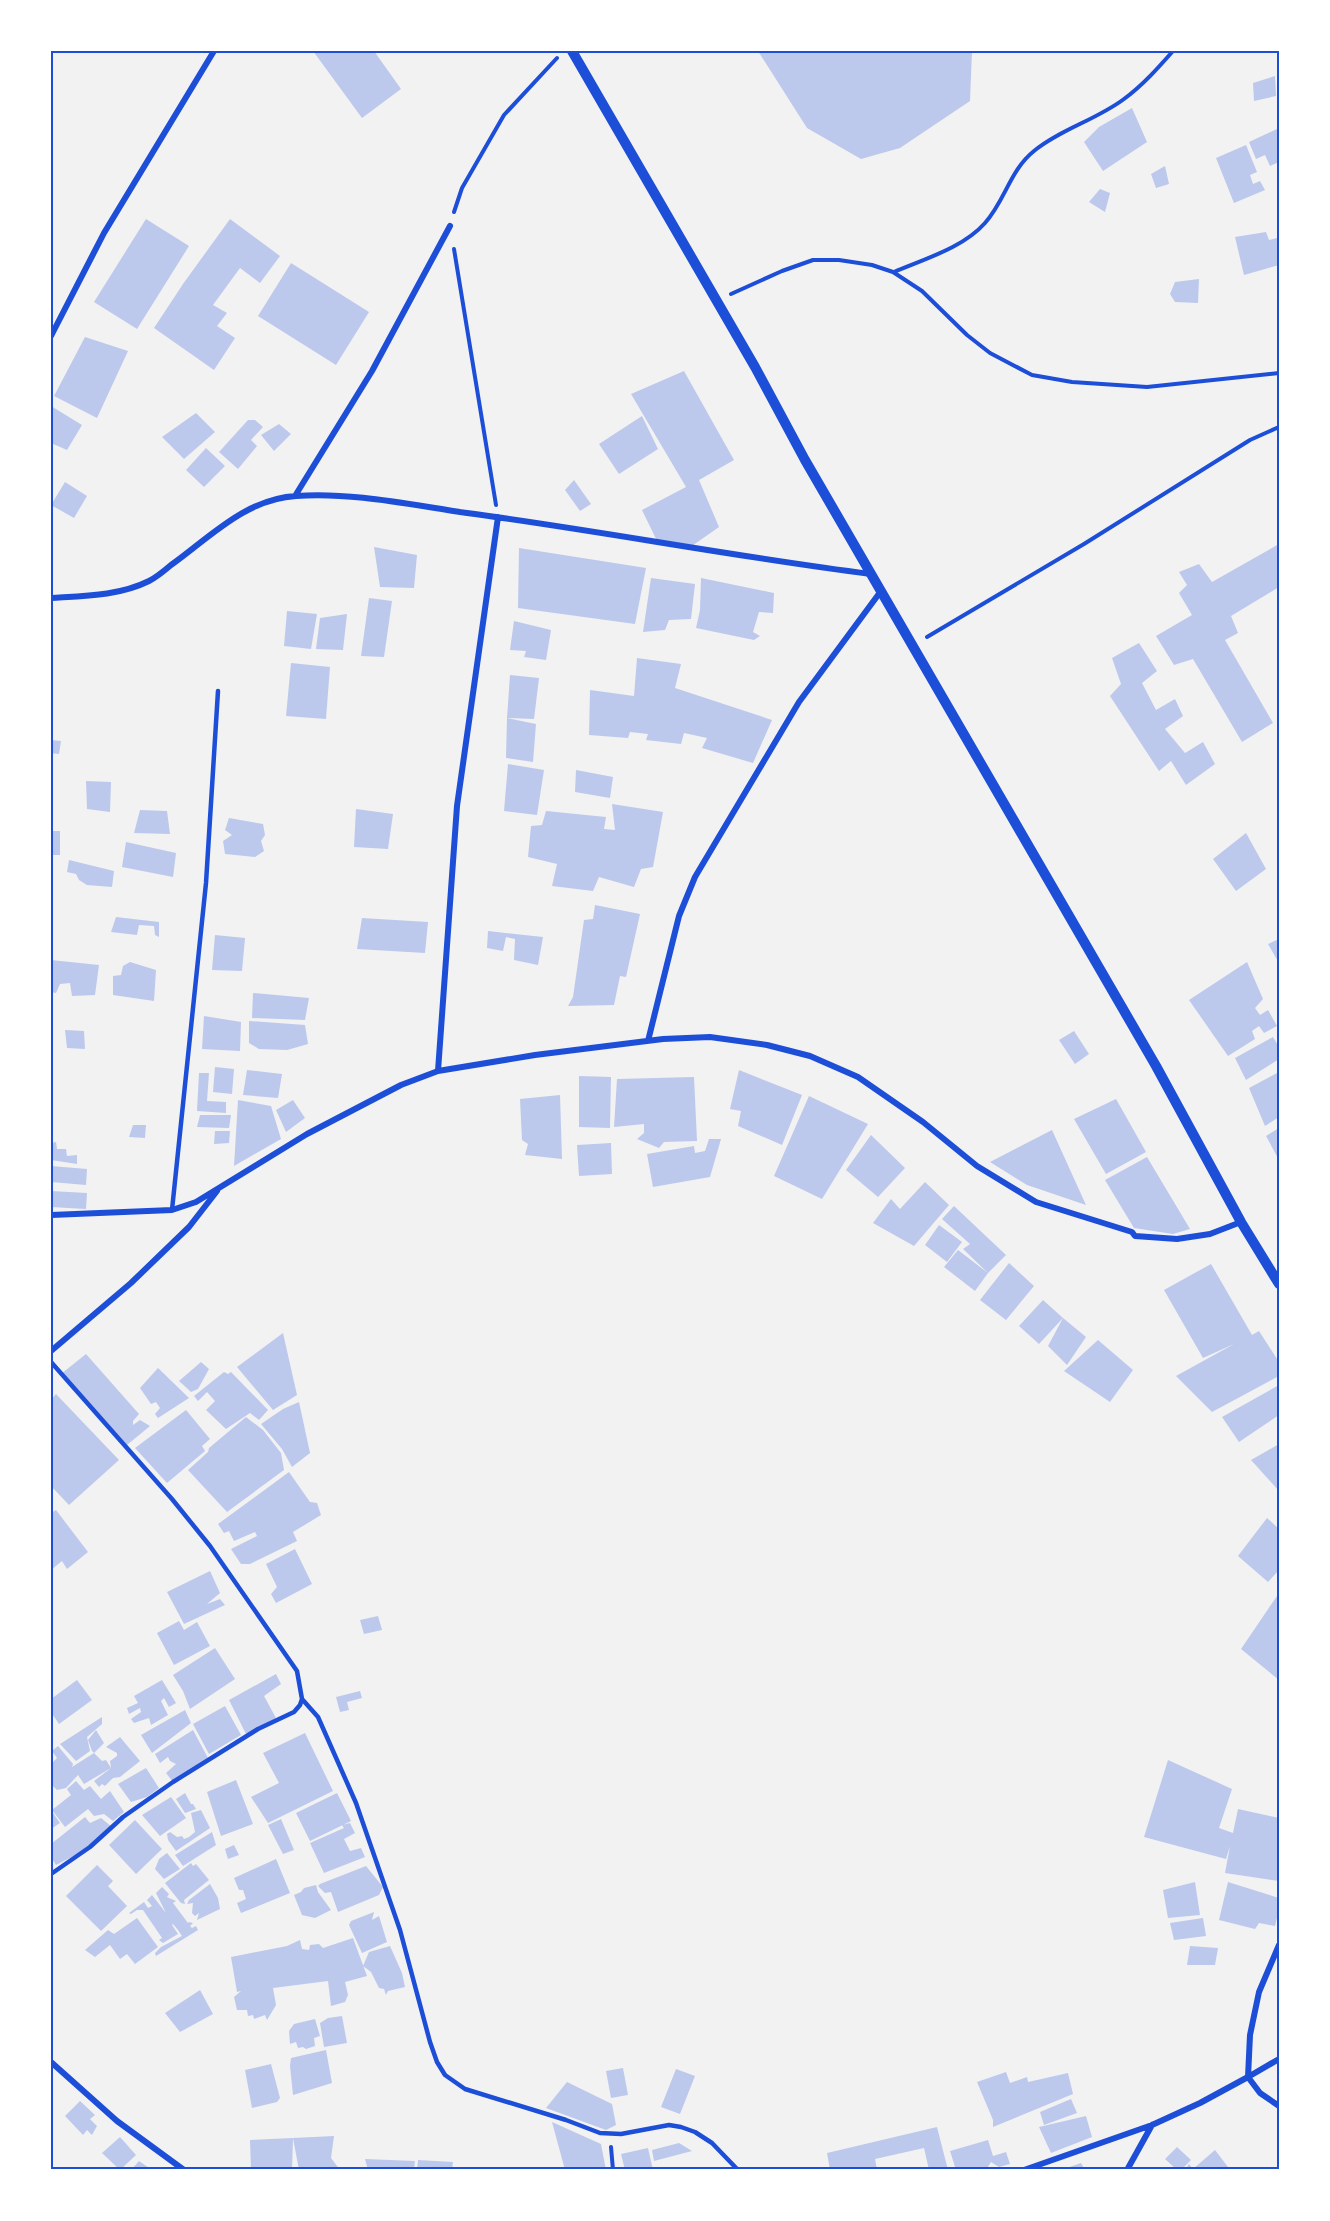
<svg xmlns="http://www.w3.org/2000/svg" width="1330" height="2221" font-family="Ubuntu,sans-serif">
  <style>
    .building { fill: #bdc9ec }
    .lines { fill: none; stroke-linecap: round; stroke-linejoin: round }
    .path { stroke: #1d4ed8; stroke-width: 4 }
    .service { stroke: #1d4ed8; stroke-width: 4.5 }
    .minor { stroke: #1d4ed8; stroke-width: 6 }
    .tertiary { stroke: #1d4ed8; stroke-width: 10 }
    .neatline { fill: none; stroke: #1d4ed8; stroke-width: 2 }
  </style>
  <rect width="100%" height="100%" fill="#f2f2f2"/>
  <path class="building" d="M313,51H374L401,89L362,118Z
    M758,51H972L970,101L900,148L861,159L807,128Z
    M1275,76L1276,96L1254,101L1253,83Z
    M1132,108L1147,142L1103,171L1084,142L1099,127Z
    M1277,129L1279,135V162L1270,166L1265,155L1256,159L1249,142Z
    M1246,145L1257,172L1250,175L1253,184L1260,181L1265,190L1234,203L1216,158Z
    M1165,166L1169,184L1156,188L1151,174Z
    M1100,189L1110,193L1105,212L1089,202Z
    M146,219L189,246L137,329L94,302Z
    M230,219L280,256L260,283L240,268L213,305L227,313L217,326L235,338L214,370L154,328L183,284Z
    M1266,232L1269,240L1277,238L1279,265L1244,275L1235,237Z
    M291,263L369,312L336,365L258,316Z
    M1199,279L1198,303L1175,302L1170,294L1175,282Z
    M85,337L128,351L97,418L54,396Z
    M684,371L734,460L699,480L719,527L689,548L658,543L642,510L686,487L631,394Z
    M51,406L82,425L67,450L51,443Z
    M196,413L215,432L184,459L162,437Z
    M642,416L658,449L619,474L599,444Z
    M248,420H255L263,427L251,440L257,446L238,469L219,452Z
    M279,424L291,434L274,451L261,435Z
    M206,448L225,466L204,487L186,470Z
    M574,480L591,504L580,511L565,490Z
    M65,482L87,496L74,518L51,505Z
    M1279,544V587L1231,616L1238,633L1225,640L1273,723L1242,742L1193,659L1174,665L1156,636L1192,615L1179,593L1187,585L1179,572L1199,564L1212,582Z
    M374,547L417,555L414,588L380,587Z
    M519,548L646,568L635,624L518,608Z
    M651,578L695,584L691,619L669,620L665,630L643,632Z
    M701,578L774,593L773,613L759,612L753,632L760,636L754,640L696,628L700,610Z
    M369,598L392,601L384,657L361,656Z
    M287,611L317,614L311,649L284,646Z
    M347,614L343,650L316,649L320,618Z
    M514,621L551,630L546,660L524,657L526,651L510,650Z
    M1139,643L1157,671L1142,683L1156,710L1175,699L1183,716L1165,729L1185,753L1203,742L1215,764L1186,785L1171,761L1159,771L1110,696L1121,684L1112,658Z
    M637,658L681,664L675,688L772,720L753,763L702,748L707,738L684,733L681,744L646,740L648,734L630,732L628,738L589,735L590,690L634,696Z
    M291,663L330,667L326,719L286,716Z
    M510,675L539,678L534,719L507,718Z
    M507,718L536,724L533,762L506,758Z
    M51,740L61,741L59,754L51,753Z
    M508,764L544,770L537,815L504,811Z
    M576,770L613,777L610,798L575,792Z
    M86,781L111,782L110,812L87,809Z
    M612,804L663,812L653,867L641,869L634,887L599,877L593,891L552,886L557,864L528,857L531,826L542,825L546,811L606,817L604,829L615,830Z
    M356,809L393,814L388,849L354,847Z
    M140,810L167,811L170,834L134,833Z
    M229,818L263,824L265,835L261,841L264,851L255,857L225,854L223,841L232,835L225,830Z
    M51,831H60V855H51Z
    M1246,833L1266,869L1236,891L1213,859Z
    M126,842L176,853L173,877L122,867Z
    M69,860L114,871L112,887L87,885L79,880L76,874L67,872Z
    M595,905L640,914L626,977L620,976L614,1005L568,1006L573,997L584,920L593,919Z
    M116,917L159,922V937L155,935L154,926L139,925L137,935L111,932Z
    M362,918L428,922L425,953L357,949Z
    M488,931L543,937L538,965L514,960L515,939L506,937L503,951L487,948Z
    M215,935L245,938L242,971L212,970Z
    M1279,939V963L1268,944Z
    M51,960L99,965L95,995L72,996L70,983L60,984L56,993L51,992Z
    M130,962L156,970L154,1001L113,995V976L121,975L123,966Z
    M1247,962L1263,999L1255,1008L1260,1015L1268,1010L1277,1026L1264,1033L1259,1026L1252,1031L1255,1039L1228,1056L1189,1000Z
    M253,993L309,998L305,1020L252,1018Z
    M204,1016L241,1022L240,1051L202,1049Z
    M249,1021L305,1025L308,1044L287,1050L259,1049L249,1043Z
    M65,1030L84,1031L85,1049L67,1048Z
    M1074,1031L1089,1054L1075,1064L1059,1040Z
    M1273,1037L1279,1047V1059L1246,1080L1235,1058Z
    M215,1067L234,1069L232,1094L213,1092Z
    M247,1070L282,1074L278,1098L243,1095Z
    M739,1070L802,1095L782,1145L738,1126L741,1111L730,1109Z
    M1279,1072V1117L1265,1126L1249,1088Z
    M199,1073H209L207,1101L226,1102V1113L197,1111Z
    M579,1076L611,1077L610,1128L579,1127Z
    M694,1077L697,1141L664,1142L659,1148L637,1139L644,1133V1124L614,1127L617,1079Z
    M560,1095L562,1159L525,1155L528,1144L522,1140L520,1099Z
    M809,1096L868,1124L822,1199L774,1176Z
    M1116,1099L1146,1152L1106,1174L1074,1119Z
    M238,1100L271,1106L281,1139L234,1166Z
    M293,1100L305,1118L286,1132L276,1110Z
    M200,1115H231L229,1128L197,1127Z
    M133,1125H146L145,1138L129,1137Z
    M1279,1128V1160L1266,1136Z
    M1052,1130L1086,1205L1027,1185L990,1162Z
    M215,1131H230L229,1143L214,1144Z
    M871,1135L905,1168L878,1197L846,1170Z
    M709,1139H721L710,1177L653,1187L647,1154L694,1146L695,1153L705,1151Z
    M56,1142L57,1149H66L67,1156L77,1155V1164L51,1160V1143Z
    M611,1143L612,1174L579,1176L577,1145Z
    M1147,1157L1190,1229L1173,1234L1134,1228L1105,1180Z
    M51,1166L87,1169L86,1185L51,1182Z
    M925,1182L949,1205L914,1246L873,1223L891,1199L900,1209Z
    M51,1191L87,1193L86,1209L51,1207Z
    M954,1206L1006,1255L988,1273L963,1249L970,1244L942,1219Z
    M939,1225L962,1242L947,1262L925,1245Z
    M958,1250L988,1273L975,1291L944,1267Z
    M1009,1263L1034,1286L1006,1320L980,1300Z
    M1211,1264L1252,1335L1259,1331L1279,1362V1376L1212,1412L1176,1376L1234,1344L1203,1358L1164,1290Z
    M1043,1300L1063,1318L1039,1344L1019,1326Z
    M1063,1318L1086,1337L1067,1365L1048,1346Z
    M283,1333L297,1395L273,1410L237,1367Z
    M1098,1340L1133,1370L1110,1402L1064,1371Z
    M86,1354L139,1414L133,1421V1425L140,1420L150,1426L127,1445L61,1374Z
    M201,1362L209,1369L198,1389L191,1392L179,1381Z
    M158,1368L189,1398L158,1418L155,1414L160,1408L156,1402L151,1404L140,1388Z
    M224,1372L228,1374L231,1372L268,1410L259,1420L250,1413L226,1429L206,1410L215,1401L207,1392L198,1401L194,1396Z
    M1279,1385V1415L1239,1442L1222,1417Z
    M56,1394L119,1460L69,1505L51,1486V1400Z
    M299,1402L310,1453L292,1467L282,1449L261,1424L283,1409Z
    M186,1410L210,1439L202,1446L205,1451L167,1483L135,1448Z
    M246,1417L263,1430L281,1453L284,1470L227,1512L188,1470L208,1452L209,1448Z
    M1279,1444V1491L1251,1460Z
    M289,1472L310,1502L317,1503L321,1515L293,1532L297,1541L250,1564H241L231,1549L257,1536L255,1532L234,1541L229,1531L224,1533L218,1524Z
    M56,1510L88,1552L67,1569L62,1561L51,1570V1513Z
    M1267,1518L1279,1529V1570L1268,1582L1238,1556Z
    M295,1549L312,1584L276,1603L271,1594L277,1587L266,1564Z
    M210,1571L220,1593L207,1604L220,1599L225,1605L184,1624L167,1592Z
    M1279,1593V1680L1241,1649Z
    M378,1616L382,1630L364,1634L360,1620Z
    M179,1621L184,1630L197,1622L210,1646L174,1665L157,1633Z
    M215,1648L235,1679L190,1709L183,1691L173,1675Z
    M276,1674L281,1684L264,1696L276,1718L247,1736L229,1700Z
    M77,1680L92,1700L59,1724L51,1712V1699Z
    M162,1680L176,1703L169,1707L164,1698L161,1701L168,1715L151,1725L149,1718L134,1723L131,1719L141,1712L140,1708L129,1714L127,1708L138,1703L134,1696Z
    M360,1691L362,1698L347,1702L349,1710L340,1712L336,1697Z
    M225,1706L241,1735L209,1754L193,1724Z
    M185,1710L191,1723L152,1753L141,1735Z
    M102,1717V1724L87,1737L90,1751L76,1761L60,1744Z
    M96,1730L104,1743L94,1753L92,1751L88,1740Z
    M193,1730L208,1758L173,1782L166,1773L176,1764L170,1761L168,1757L160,1763L155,1754Z
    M305,1733L333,1791L268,1823L251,1797L279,1783L263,1753Z
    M120,1737L140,1761L120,1777L113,1778L105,1786L102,1784L99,1787L94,1781L111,1768L110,1761L117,1756V1753L106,1747Z
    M58,1746L73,1764L72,1767L94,1753L102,1761L106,1760L111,1768L84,1784L78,1775L66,1788L57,1790L51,1784V1764L57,1758L52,1751Z
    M1168,1760L1232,1789L1219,1828L1233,1833L1238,1809L1279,1818V1881L1225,1873L1230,1846L1226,1859L1144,1837Z
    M146,1768L159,1788L147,1797L131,1802L118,1784Z
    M236,1780L253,1824L221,1836L207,1792Z
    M76,1781L84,1790L90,1786L101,1799L110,1791L124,1812L113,1821L104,1814L94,1816L88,1809L65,1827L52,1810L71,1795L67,1789Z
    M185,1793L191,1804H193L196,1809L185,1813L176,1799Z
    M337,1793L351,1821L310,1841L296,1813Z
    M171,1797L186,1818L160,1836L142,1815Z
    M51,1810L60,1823L51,1829Z
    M201,1810L210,1828L176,1851L168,1840L167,1834L170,1832L177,1837L182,1836L184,1839L189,1837L195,1832L191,1813Z
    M85,1817L90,1823L101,1818L112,1827L87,1849L56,1865L51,1857V1844Z
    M281,1819L294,1850L283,1854L268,1825Z
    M135,1820L162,1849L136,1874L109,1845Z
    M350,1823L355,1833L344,1839L350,1851L361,1848L365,1857L324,1873L310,1843L344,1828L342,1825Z
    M212,1832L216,1845L183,1866L175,1855Z
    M234,1845L239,1855L228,1859L225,1849Z
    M167,1853L180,1869L164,1879L155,1869L159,1859Z
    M276,1859L290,1893L241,1913L237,1903L246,1899L243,1890H239L234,1878Z
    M191,1863L193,1866L196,1864L209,1880L184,1900L185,1904L181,1903L165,1883Z
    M97,1865L113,1881L108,1886L127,1906L101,1931L66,1896Z
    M366,1866L383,1887L379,1895L338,1912L331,1892L325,1893L318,1886L320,1884Z
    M1195,1882L1200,1915L1168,1918L1163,1890Z
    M1228,1882L1279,1898V1910L1275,1926L1259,1923L1255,1929L1219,1920Z
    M210,1884L218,1898L220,1909L197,1920L199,1913L195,1916L192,1913L193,1903L187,1904L189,1900Z
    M316,1885L318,1892L331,1910L315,1918L302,1915L294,1895L301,1892L304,1888Z
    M162,1887L169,1894L167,1897L176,1901L173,1903L188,1923L189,1922L193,1923L190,1926L192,1928L196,1926L198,1930L156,1956L155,1953L161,1947L182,1936L178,1930L173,1924L172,1925L178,1934L163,1943L159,1940L162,1938L143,1910H137L131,1914L129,1913L144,1902L148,1908L152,1906L147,1900L152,1895L166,1913L156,1893Z
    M374,1912L372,1920L379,1916L387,1942L362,1953L349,1925L351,1921Z
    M137,1918L158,1947L135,1964L127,1954L120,1959L110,1945L95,1957L85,1950L108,1930L114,1934Z
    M1203,1918L1206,1936L1174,1940L1170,1923Z
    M353,1938L367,1976L345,1982L348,1995L345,2002L331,2006L328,1981L273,1988L276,2005L267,2020L265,2015L254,2019L253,2015L248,2016L247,2010H237L234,1997L241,1991L237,1992L231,1957L287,1946L300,1940L302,1949L309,1950L310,1945L319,1944L323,1948Z
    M390,1946L402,1973L405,1987L388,1991L386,1995L384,1989L379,1988L371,1972L363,1966L369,1952Z
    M1190,1946L1218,1948L1215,1965H1187Z
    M200,1990L213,2014L180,2032L165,2013Z
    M342,2016L347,2043L324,2047L320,2023L328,2018Z
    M315,2019L320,2036L314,2038L315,2046L306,2049L303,2047L298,2048L296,2042L290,2044L289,2031L294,2024Z
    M326,2050L332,2083L293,2095L290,2066L291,2058Z
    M271,2064L280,2098L277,2102L252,2108L245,2070Z
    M623,2068L628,2095L611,2098L606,2071Z
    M676,2069L695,2076L680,2114L661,2107Z
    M1006,2072L1010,2083L1027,2077L1028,2082L1068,2073L1073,2094L993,2127V2120L977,2082Z
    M567,2082L612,2104L616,2125L606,2130L546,2108Z
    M1071,2099L1077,2113L1044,2125L1040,2112Z
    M80,2101L95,2115L90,2119L97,2126L92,2135L87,2130L83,2135L65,2116Z
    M1086,2116L1092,2137L1051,2153L1039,2127Z
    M552,2122L601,2144L606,2170H565Z
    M937,2127L948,2170H929L924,2148L875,2159L877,2170H830L827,2153Z
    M334,2136L331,2158L340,2170H299L293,2138Z
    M120,2137L136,2155L120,2170L102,2153Z
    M293,2138L292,2170H251L250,2140Z
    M988,2140L993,2156L1006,2152L1010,2164L999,2167L991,2162L986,2170H956L950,2151Z
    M679,2143L692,2151L654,2161L652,2150Z
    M1177,2147L1191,2160L1181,2170H1177L1165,2159Z
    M648,2148L653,2170H625L621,2154Z
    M1215,2150L1228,2167L1226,2170H1185L1189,2164L1193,2169Z
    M365,2159L415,2161L414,2170H368Z
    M418,2160L453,2162L452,2170H417Z
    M139,2161L152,2170H131Z
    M1081,2163L1085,2170H1061Z"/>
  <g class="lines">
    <path class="path" d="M454,212L462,188L504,115L557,58
      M454,249L496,505
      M894,272C924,259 963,248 985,223C1005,201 1010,170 1034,151C1061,129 1096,120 1124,99C1143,85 1158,68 1173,51
      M731,294L782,271L813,260H839L872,265L893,272L922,291L967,335L990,353L1032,375L1072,382L1147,387L1279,373
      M927,637L1084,544L1250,440L1279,427
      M611,2147L613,2170"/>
    <path class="service" d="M172,1210L206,883L218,691
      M51,1362L172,1499L210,1546L297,1671L302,1699L300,1705L294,1712L258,1729L173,1782L123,1817L90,1847L51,1874
      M302,1699L318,1717L356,1803L400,1930L430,2042L437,2062L445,2075L465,2089L566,2120L600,2133L621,2134L669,2125L681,2127L695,2132L712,2143L738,2170"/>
    <path class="minor" d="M51,336L104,233L214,51
      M295,496L372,371L450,226
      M51,598C83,596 119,596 149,581C157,577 164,571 171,565C209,538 245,499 296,496C353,492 411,505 467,513C602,531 736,557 871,574
      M648,1041L679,916L695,877L799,702L881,591
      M438,1071L457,806L498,517
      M51,1215L172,1210L196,1202L307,1134L401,1085L438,1071L535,1055L663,1039L710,1037L767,1045L810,1056L858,1077L923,1122L977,1166L1036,1202L1132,1232L1135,1236L1177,1239L1210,1234L1241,1222
      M51,1351L131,1283L189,1227L217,1191
      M1279,2059L1248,2077L1260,2093L1279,2106
      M51,2062L117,2121L184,2170
      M1024,2170L1152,2125L1200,2103L1248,2077L1250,2035L1259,1992L1279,1945
      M1127,2170L1152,2125"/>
    <path class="tertiary" d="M572,51L755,367L805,460L1156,1066L1241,1222L1279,1284"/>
  </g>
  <rect width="1330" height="2221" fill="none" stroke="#ffffff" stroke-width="105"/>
  <rect x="52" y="52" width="1226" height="2116" class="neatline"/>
</svg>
